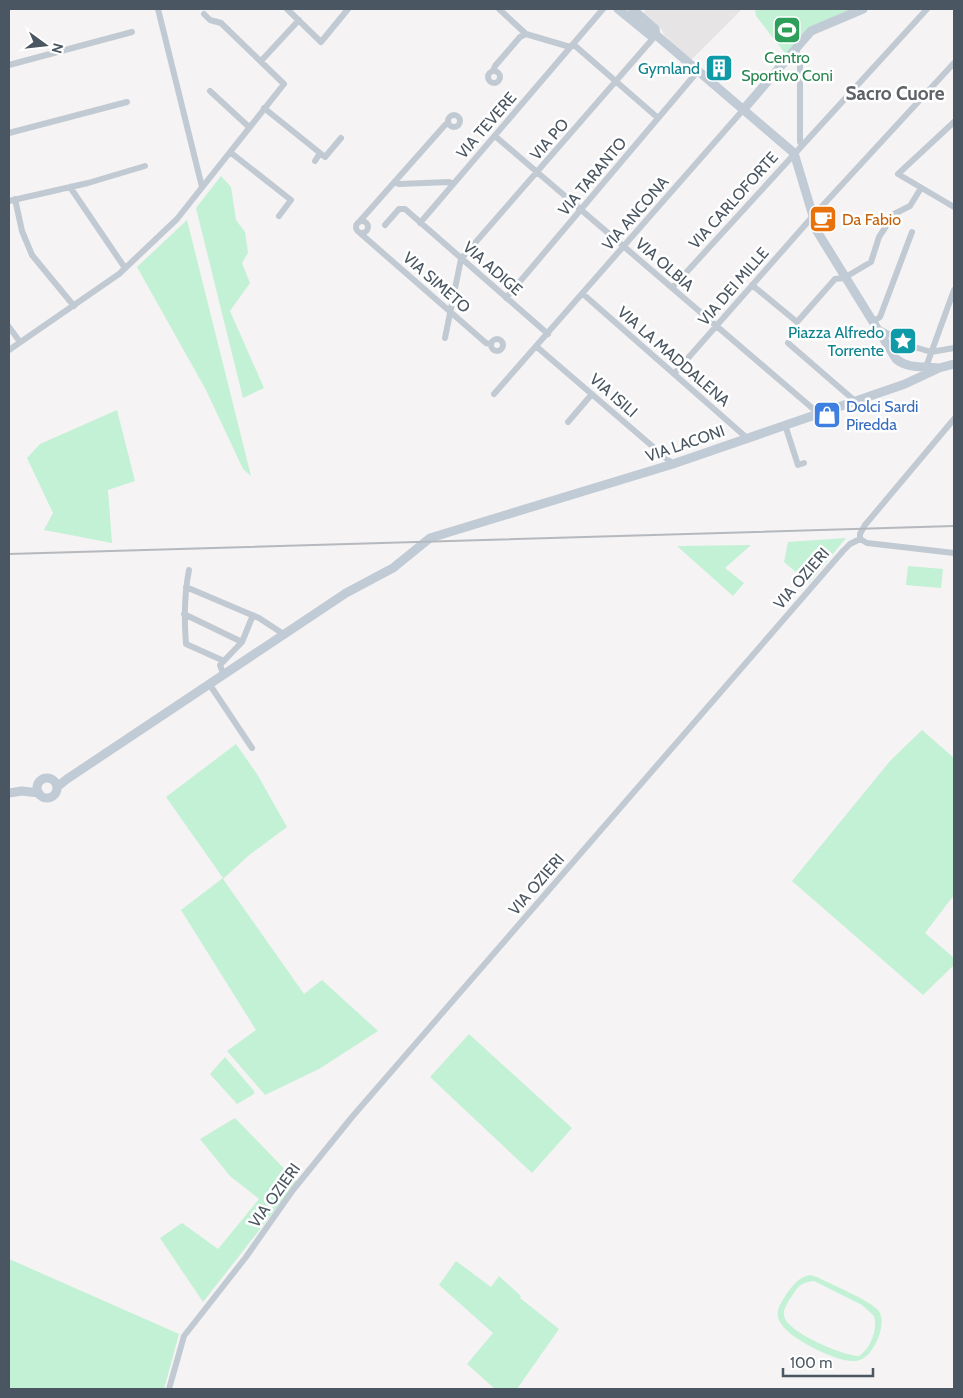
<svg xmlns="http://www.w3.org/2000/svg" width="963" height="1398" font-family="Cabin,sans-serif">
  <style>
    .education { fill: #e6e4e5 }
    .green { fill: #c3f1d5; fill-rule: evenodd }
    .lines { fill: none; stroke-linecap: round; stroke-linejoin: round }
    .street { stroke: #c1cad2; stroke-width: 6 }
    .secondary { stroke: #c1cbd6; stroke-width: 9 }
    .rail { stroke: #b5b8bd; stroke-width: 2 }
    .labels { text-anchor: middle; stroke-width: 5; stroke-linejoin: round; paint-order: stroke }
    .leisure-label { font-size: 16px; fill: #27864d; stroke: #fff }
    .culture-label { font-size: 16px; fill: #0d838f; stroke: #fff; text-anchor: end }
    .street-label { font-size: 16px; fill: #4a5661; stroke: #fff }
    .food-label { font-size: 16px; fill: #c56008; stroke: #fff; text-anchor: start }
    .shop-label { font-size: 16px; fill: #366cbe; stroke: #fff; text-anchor: start }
    .quarter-label { font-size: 19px; font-weight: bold; fill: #5f6368; stroke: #fff }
  </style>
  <rect width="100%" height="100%" fill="#f5f3f3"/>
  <path class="education" d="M647,9H742L691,60L664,35L662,30L643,13Z"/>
  <path class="green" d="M755,9H852L810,27L787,56L756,16Z
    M221,176L231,187L236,220L245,232L248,253L242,263L250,283L230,311L264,388L243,398L196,208Z
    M187,220L251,476L243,469L206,390L137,267Z
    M117,410L135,481L108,490L112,543L44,530L53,513L27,458L40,444Z
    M846,538L809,583L784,562L788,542Z
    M751,545L725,568L744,583L733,596L677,546Z
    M908,566L943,569L941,588L906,585Z
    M922,730L954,758V895L925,933L954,958V965L923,995L792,881L890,761Z
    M236,744L257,774L287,827L248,856L223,879L304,994L322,980L378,1031L319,1069L265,1095L227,1051L256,1030L181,910L223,878L166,797Z
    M469,1034L572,1128L532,1173L430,1077Z
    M225,1057L254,1091V1094L237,1104L210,1074Z
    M235,1118L297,1182L203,1302L160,1238L182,1223L218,1249L259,1199L230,1176L200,1139Z
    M9,1259L179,1334L164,1389H9Z
    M456,1261L491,1287L499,1276L521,1296L520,1298L559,1329L517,1389H495L467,1364L493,1333L439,1285Z
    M810,1275L817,1277C832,1285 865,1298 877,1309C889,1320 875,1353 862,1359C857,1362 850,1361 844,1360C827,1356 781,1335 778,1317C776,1309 783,1300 787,1293C794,1284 799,1277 810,1275ZM814,1281L862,1305L874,1316C878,1329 871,1348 859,1356C844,1356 785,1332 784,1315C783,1308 789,1301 793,1294C799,1285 803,1282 814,1281Z"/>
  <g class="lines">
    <path class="street" d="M158,9L202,187
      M287,9L321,42L348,9
      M499,9L526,34L570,47
      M573,44L658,118
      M796,50L800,59V142L802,145
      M261,61L299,20
      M9,65L132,32
      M493,71L495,66L520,37L526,34
      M488 77a6 6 0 1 1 12 0a6 6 0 1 1-12 0Z
      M210,91L249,127
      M264,108L325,157L341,138
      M448 121a6 6 0 1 1 12 0a6 6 0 1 1-12 0Z
      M954,122L898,174L954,207
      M9,133L127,102
      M495,136L818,413
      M230,152L291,200L279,216
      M315,161L320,153
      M395,182L399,184L449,182L453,184
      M70,187L125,268
      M15,199L22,231L32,255L74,306
      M9,201L88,183L145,166
      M356 227a6 6 0 1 1 12 0a6 6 0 1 1-12 0Z
      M359,222L445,125L448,123
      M420,223L603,9
      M385,225L399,209H405L548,334
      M360,233L486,343L491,344
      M752,285L797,322L835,279L844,278L871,262L879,237L894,214L910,206L921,188
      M672,288L927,9
      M583,294L747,438
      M506,298L698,71
      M872,322L880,317L912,232
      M9,327L20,342
      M879,329L911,346L931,352L954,348
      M445,338L461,259L656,35
      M491 345a6 6 0 1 1 12 0a6 6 0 1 1-12 0Z
      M788,343L855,401
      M537,347L673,464
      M9,350L119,274L177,219L284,84L221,23L210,20L204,14
      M926,367L954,290
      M674,374L813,216L954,63
      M494,394L743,110
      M568,422L592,394
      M785,425L798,465L804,463
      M860,539V534L865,525L954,419
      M860,539L867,543L954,553
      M189,570C184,595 184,619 186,644L224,661
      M186,587L259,618L285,635
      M184,614L242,642
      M224,676L220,665L242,642L253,615
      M210,685L252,748
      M169,1389L184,1336L246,1257L293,1190L352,1117L843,551L850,544L860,539"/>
    <path class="secondary" d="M618,9L650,35H656
      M632,9L655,29L656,35L662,40L794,153L813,216L815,228L896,359C908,369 922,366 938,368
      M743,110L811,31L863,9
      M37 788a10 10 0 1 1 20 0a10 10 0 1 1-20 0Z
      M57,787L67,779L346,593L393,568L430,538L673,464L905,384L939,368L954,364
      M9,793L22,791L39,793"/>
    <path class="rail" d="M9,554L954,526"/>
  </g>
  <defs>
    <g id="stadium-square" transform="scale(1.4375)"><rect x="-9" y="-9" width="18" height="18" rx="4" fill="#2e9e5b" stroke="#fff"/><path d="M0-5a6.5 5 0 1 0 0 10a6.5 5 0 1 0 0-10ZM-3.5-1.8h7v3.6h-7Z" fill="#fff"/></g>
    <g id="building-square" transform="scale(1.4375)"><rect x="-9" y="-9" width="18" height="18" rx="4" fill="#0f9aa8" stroke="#fff"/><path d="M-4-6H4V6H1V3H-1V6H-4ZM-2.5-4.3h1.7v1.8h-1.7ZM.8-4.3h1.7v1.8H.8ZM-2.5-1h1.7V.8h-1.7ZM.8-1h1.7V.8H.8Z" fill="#fff"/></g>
    <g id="cafe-square" transform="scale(1.4375)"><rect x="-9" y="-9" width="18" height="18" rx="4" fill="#e8710a" stroke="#fff"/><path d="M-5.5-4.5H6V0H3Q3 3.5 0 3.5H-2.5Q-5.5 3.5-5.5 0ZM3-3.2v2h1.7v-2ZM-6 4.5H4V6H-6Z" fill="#fff"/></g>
    <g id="sight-square" transform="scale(1.4375)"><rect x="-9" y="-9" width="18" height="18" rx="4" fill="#0f9aa8" stroke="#fff"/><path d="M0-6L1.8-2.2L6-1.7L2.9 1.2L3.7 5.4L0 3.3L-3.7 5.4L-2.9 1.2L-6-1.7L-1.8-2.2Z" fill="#fff"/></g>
    <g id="shop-square" transform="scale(1.4375)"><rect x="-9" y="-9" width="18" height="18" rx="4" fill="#3f7fe0" stroke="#fff"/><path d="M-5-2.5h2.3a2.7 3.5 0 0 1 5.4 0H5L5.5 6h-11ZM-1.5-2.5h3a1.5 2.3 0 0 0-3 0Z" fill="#fff"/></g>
  </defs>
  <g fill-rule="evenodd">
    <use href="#stadium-square" x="787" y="30"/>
    <use href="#building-square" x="719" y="68"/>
    <use href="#cafe-square" x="823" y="219"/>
    <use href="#sight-square" x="903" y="341"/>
    <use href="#shop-square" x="827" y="415"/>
  </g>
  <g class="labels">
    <g class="leisure-label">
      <text x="787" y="63">Centro<tspan x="787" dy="18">Sportivo Coni</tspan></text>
    </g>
    <g class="culture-label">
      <text x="700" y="74">Gymland</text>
      <text x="884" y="338">Piazza Alfredo<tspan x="884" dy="18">Torrente</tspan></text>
    </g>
    <g class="street-label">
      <text transform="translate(486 125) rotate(-49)" y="6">VIA TEVERE</text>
      <text transform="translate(549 139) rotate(-49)" y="6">VIA PO</text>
      <text transform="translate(592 176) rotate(-50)" y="6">VIA TARANTO</text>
      <text transform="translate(733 200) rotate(-48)" y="6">VIA CARLOFORTE</text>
      <text transform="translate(635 213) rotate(-49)" y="6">VIA ANCONA</text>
      <text transform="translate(665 264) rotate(41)" y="6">VIA OLBIA</text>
      <text transform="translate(493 268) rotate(41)" y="6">VIA ADIGE</text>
      <text transform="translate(437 282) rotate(41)" y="6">VIA SIMETO</text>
      <text transform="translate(733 286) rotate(-49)" y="6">VIA DEI MILLE</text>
      <text transform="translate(674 356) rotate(41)" y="6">VIA LA MADDALENA</text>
      <text transform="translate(614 395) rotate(41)" y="6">VIA ISILI</text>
      <text transform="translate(685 443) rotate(-19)" y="6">VIA LACONI</text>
      <text transform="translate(801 578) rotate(-49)" y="6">VIA OZIERI</text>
      <text transform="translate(536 884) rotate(-49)" y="6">VIA OZIERI</text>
      <text transform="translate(274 1195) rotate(-54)" y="6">VIA OZIERI</text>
    </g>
    <g class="food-label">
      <text x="842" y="225">Da Fabio</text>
    </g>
    <g class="shop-label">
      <text x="846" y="412">Dolci Sardi<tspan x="846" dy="18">Piredda</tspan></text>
    </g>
    <g class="quarter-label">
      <text x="895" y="100">Sacro Cuore</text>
    </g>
  </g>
  <rect width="963" height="1398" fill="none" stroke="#4a5661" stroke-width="20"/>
  <g transform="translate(45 45) rotate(105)" stroke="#ffffff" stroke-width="4" paint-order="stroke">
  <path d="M0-4L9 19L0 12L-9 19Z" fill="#4a5661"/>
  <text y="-8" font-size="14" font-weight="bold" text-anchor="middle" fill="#4a5661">N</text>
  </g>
  <path d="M783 1368v8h90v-8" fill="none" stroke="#4a5661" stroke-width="2.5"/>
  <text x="790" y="1368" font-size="15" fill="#4a5661" stroke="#ffffff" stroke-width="4" paint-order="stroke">100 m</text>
</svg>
